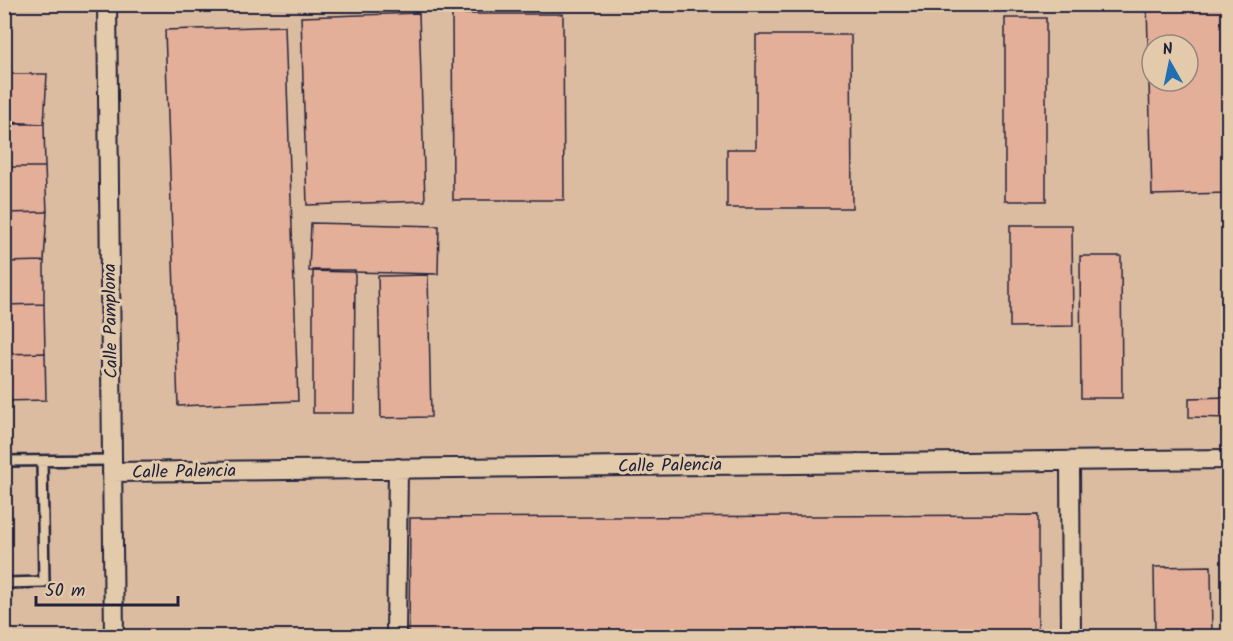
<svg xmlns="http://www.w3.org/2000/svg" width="1233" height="641" font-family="Kalam,sans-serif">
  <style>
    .built { fill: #dbbca1; fill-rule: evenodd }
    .building { fill: #e4af98; stroke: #22223b; stroke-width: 1.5; fill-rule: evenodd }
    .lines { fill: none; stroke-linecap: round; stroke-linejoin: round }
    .service-casing { stroke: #22223b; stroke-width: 14 }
    .minor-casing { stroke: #22223b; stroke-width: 22 }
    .service { stroke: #e2caab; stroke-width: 9 }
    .minor { stroke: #e2caab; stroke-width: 18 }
    .labels { text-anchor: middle; stroke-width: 6; stroke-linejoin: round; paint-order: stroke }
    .street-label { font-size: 18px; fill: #22223b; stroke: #e2caab }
  </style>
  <rect width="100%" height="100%" fill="#e2caab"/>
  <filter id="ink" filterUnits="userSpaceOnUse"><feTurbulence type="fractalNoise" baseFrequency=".0167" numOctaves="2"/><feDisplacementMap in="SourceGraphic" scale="12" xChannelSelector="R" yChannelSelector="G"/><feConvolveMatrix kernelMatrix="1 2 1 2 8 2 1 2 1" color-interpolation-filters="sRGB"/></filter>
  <g filter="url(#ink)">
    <path class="built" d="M5,5H1228V636H5ZM1152,45H1188V81H1152Z"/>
    <path class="building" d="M1228,4V193L1152,195L1147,5ZM1152,45H1188V81H1152Z
      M419,13L425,201L307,205L301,17Z
      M452,14H563L564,200H453Z
      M1005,18H1046V201H1005Z
      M285,26L298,401L178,406L165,30Z
      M756,35H851L852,208H727V149H756Z
      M4,74H47L44,124L4,122Z
      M4,124H44L45,167H4Z
      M4,167H45L47,212L4,213Z
      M47,212L44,261L4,262V213Z
      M311,223L439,226L438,274L309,271Z
      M1010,225H1072L1073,326L1010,327Z
      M1080,256H1121L1122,398H1081Z
      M44,261V304L4,305V262Z
      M313,270H355L354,413H313Z
      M428,275L431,417L381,418L378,276Z
      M44,304L45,353L4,354V305Z
      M1225,320H1228V396H1227Z
      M45,353L46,400L4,401V354Z
      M1228,397V418L1189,417V398Z
      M1038,515V636H409L410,518Z
      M1211,566L1212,636H1155L1154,567Z"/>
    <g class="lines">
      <g class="service-casing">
        <path id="service" d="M4,461L112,460
          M4,583L44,582L42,461"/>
      </g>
      <g class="minor-casing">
        <path id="minor" d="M107,4L114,636
          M1070,461L1071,636
          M112,472L1228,459
          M396,636L398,468"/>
      </g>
      <use href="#service" class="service"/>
      <use href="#minor" class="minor"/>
    </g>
  </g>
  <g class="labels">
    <g class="street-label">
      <text transform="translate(110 321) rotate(-91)" y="6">Calle Pamplona</text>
      <text transform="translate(670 465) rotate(-1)" y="6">Calle Palencia</text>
      <text transform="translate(184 471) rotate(-1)" y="6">Calle Palencia</text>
    </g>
  </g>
  <rect width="1233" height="641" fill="none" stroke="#e2caab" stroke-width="24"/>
  <rect x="12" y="12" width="1209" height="617" fill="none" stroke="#22223b" stroke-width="2" filter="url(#ink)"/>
  <g transform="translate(1170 63) rotate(351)"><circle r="28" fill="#e2caab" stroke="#95877e" stroke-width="1.5"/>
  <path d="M0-4.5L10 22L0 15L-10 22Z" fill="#1f6fb2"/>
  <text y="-9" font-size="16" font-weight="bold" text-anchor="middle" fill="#22223b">N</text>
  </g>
  <path d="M36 596v9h142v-9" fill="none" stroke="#22223b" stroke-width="3"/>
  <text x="45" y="596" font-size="18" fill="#22223b" stroke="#e2caab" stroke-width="4.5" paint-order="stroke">50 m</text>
</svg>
